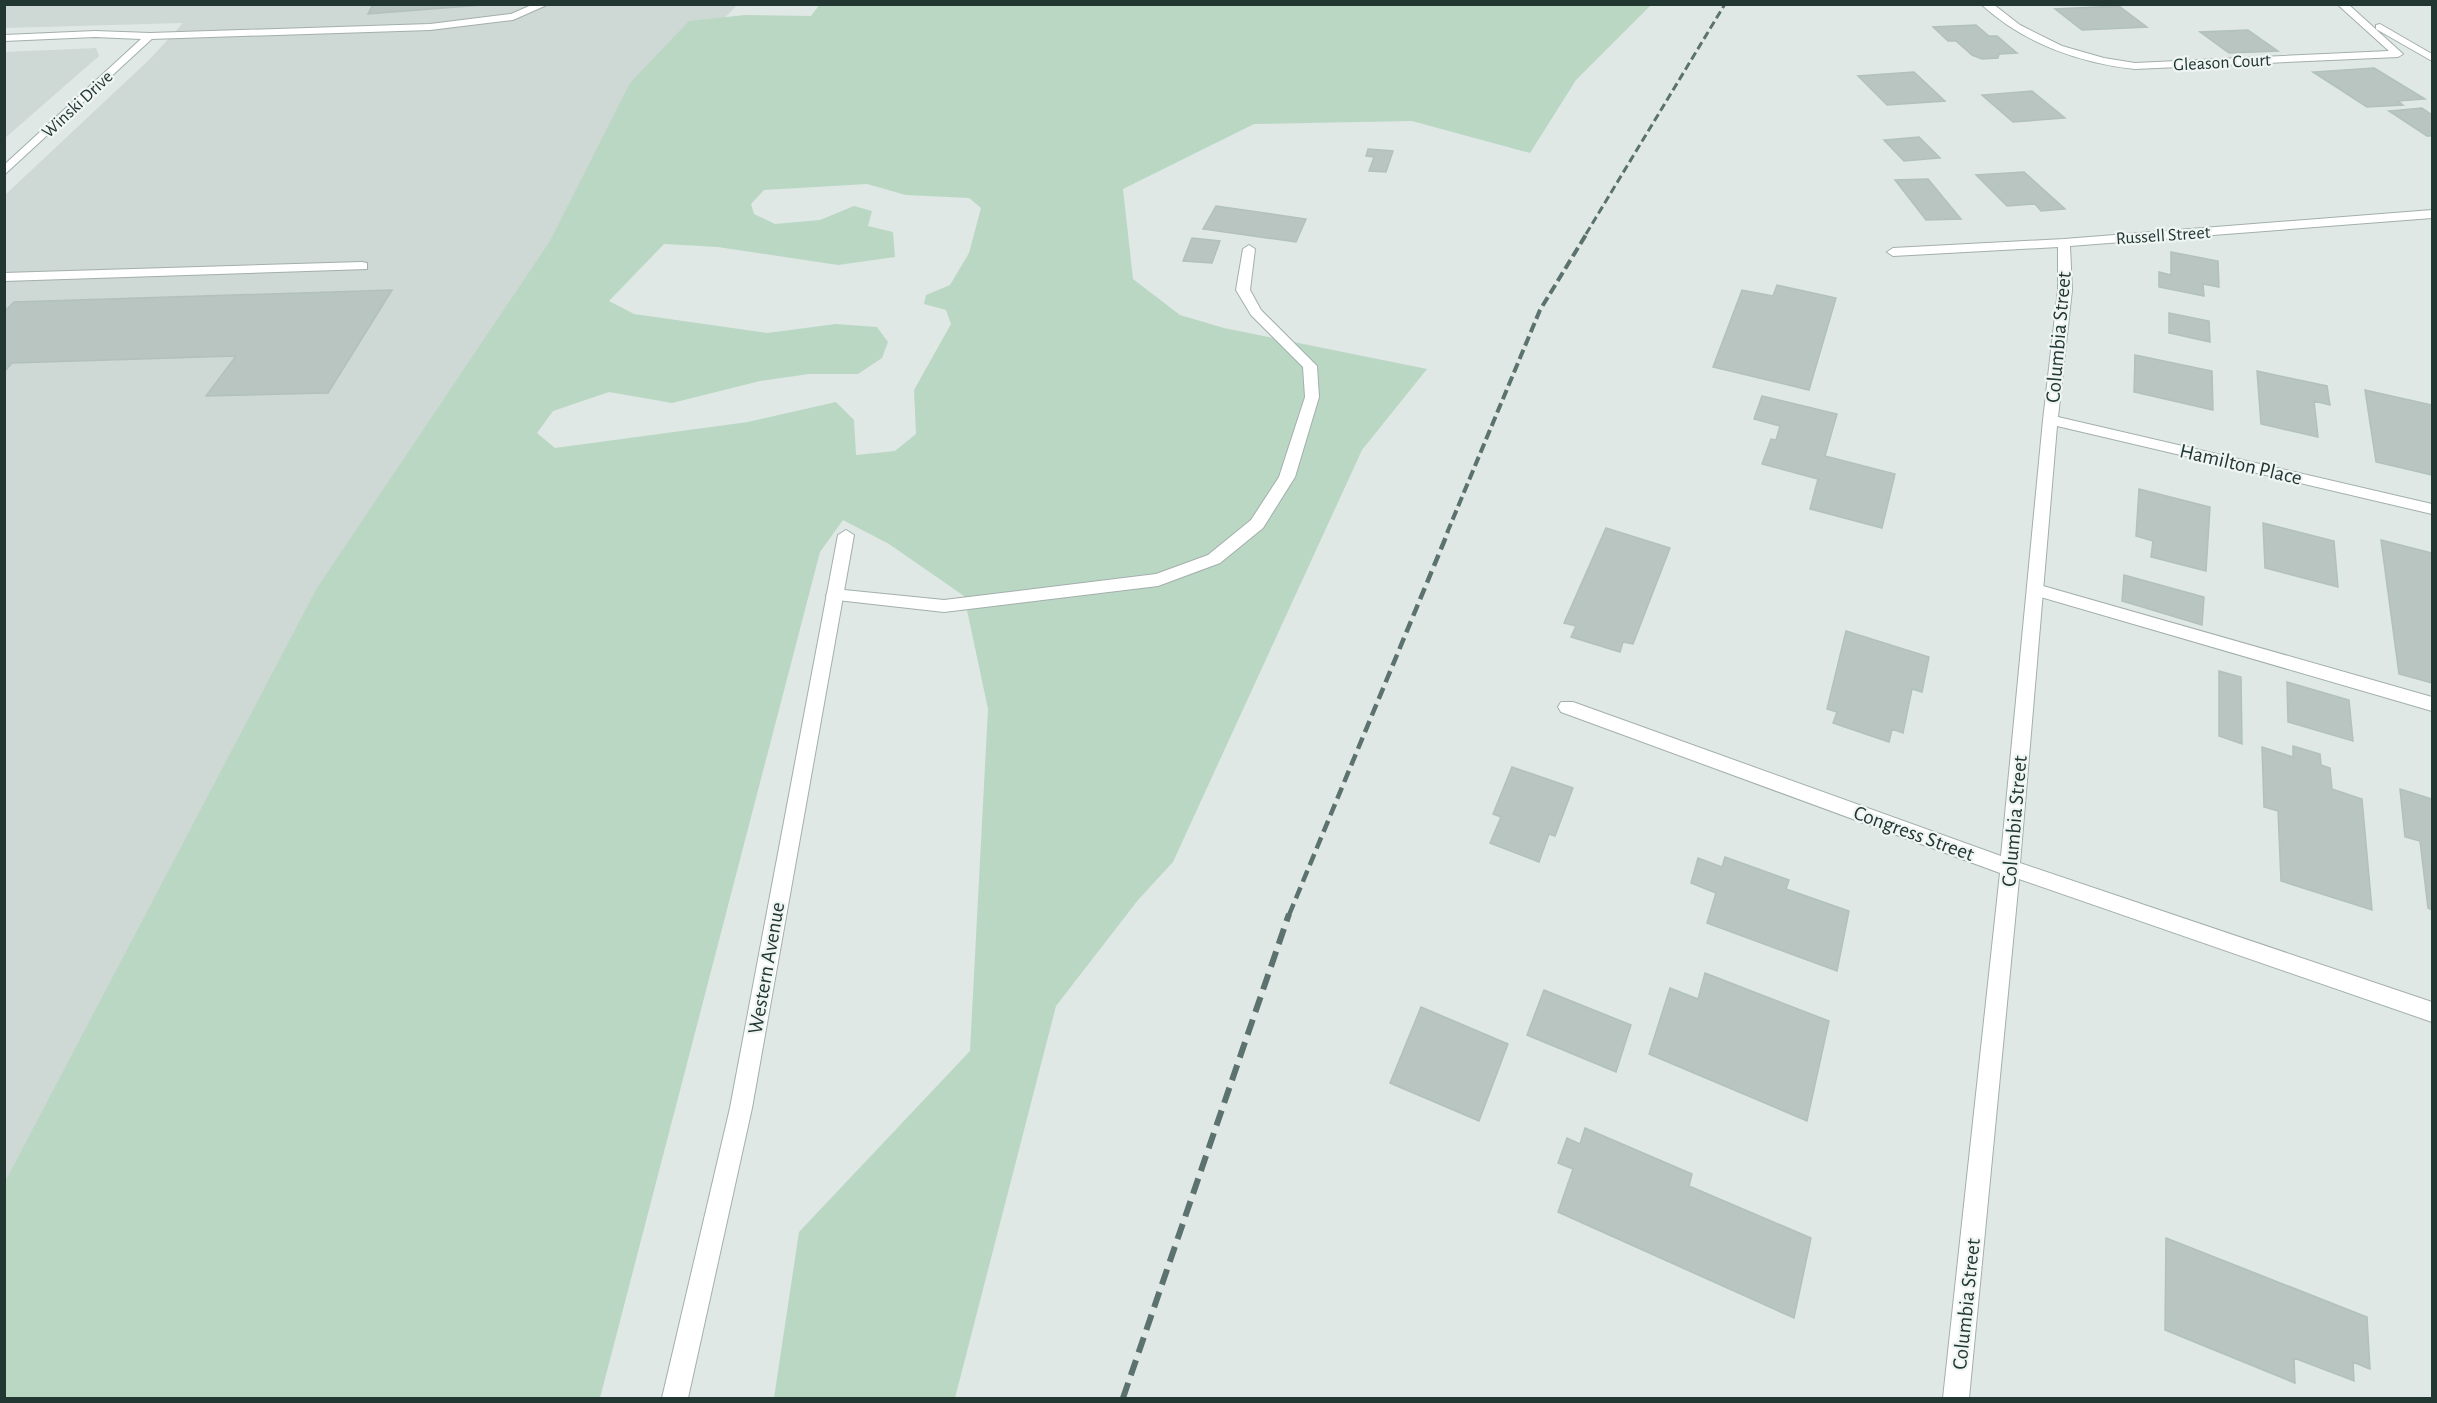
<svg xmlns="http://www.w3.org/2000/svg" width="2437" height="1403" font-family="'Alegreya Sans',sans-serif">
  <style>
    .built { fill: #ced8d4 }
    .green { fill: #bad7c4; fill-rule: evenodd }
    .building { fill: #b8c5c1; stroke: #b2c1bc; stroke-width: 1.5 }
    .lines { fill: none; stroke-linecap: round; stroke-linejoin: round }
    .lane-casing { stroke: #a3afac; stroke-width: 2 }
    .street-casing { stroke: #a3afac; stroke-width: 2 }
    .lane { fill: #fff; fill-rule: evenodd }
    .street { fill: #fff; fill-rule: evenodd }
    .rail-far3 { stroke: #5c726e; stroke-width: 3; stroke-dasharray: 8 4; stroke-linecap: butt }
    .rail-far2 { stroke: #5c726e; stroke-width: 4; stroke-dasharray: 10 4.5; stroke-linecap: butt }
    .rail-far1 { stroke: #5c726e; stroke-width: 4.5; stroke-dasharray: 12 6; stroke-linecap: butt }
    .rail { stroke: #5c726e; stroke-width: 6; stroke-dasharray: 16 8; stroke-linecap: butt }
    .labels { text-anchor: middle; stroke-width: 4.5; stroke-linejoin: round; paint-order: stroke }
    .far-street-label { font-size: 18px; fill: #223632; stroke: #eff5f3 }
    .street-label { font-size: 21px; fill: #223632; stroke: #eff5f3 }
  </style>
  <rect width="100%" height="100%" fill="#dfe8e5"/>
  <path class="built" d="M5,5H737L628,119L5,1279V195L151,58L183,23L5,28Z
    M96,48L99,56L5,138V52Z"/>
  <path class="green" d="M820,4L1651,5L1576,80L1530,153L1412,121L1254,124L1123,189L1133,279L1180,315L1224,328L1427,369L1362,450L1173,862L1138,900L1056,1006L955,1398H774L799,1232L970,1051L988,709L964,596L889,544L843,520L820,552L600,1398H5V1182L317,588L550,241L630,83L689,21L745,15L811,16ZM867,184L906,195L969,198L981,208L969,253L950,285L926,295L924,304L946,310L951,324L914,390L916,434L895,451L856,455L854,420L836,402L748,422L555,448L537,433L553,411L609,392L672,403L760,381L809,374H858L882,358L888,342L877,327L836,324L767,333L634,314L609,301L664,244L718,247L838,265L895,257L893,232L868,226L872,211L854,206L820,220L775,224L754,214L751,204L764,190Z"/>
  <path class="building" d="M373,4H495L368,14Z
    M2119,6L2147,27L2082,30L2055,9Z
    M1976,25L1989,36H1997L2017,53L1999,54L1998,58L1982,59L1972,55L1956,41H1948L1933,27Z
    M2248,30L2278,51L2229,53L2200,32Z
    M2374,68L2425,99L2398,101L2403,105L2367,107L2313,72Z
    M1914,72L1945,101L1887,105L1858,76Z
    M2032,91L2065,118L2013,122L1982,95Z
    M2422,108L2432,115V136H2427L2389,111Z
    M1919,137L1940,158L1904,161L1884,140Z
    M1368,149L1393,151L1386,172L1369,171L1374,157L1366,156Z
    M2024,172L2065,209L2041,211L2035,204L2007,206L1976,175Z
    M1928,179L1961,219L1926,220L1895,180Z
    M1216,206L1306,219L1296,242L1203,229Z
    M1192,238L1220,241L1212,263L1183,261Z
    M2171,252L2218,261L2219,287L2203,284L2204,296L2159,287V272L2171,275Z
    M1777,285L1836,298L1809,390L1713,367L1742,290L1773,296Z
    M392,290L328,393L206,396L236,356L12,363L4,372V312L14,302Z
    M2169,313L2209,321L2210,342L2169,333Z
    M2135,355L2212,371L2213,410L2134,392Z
    M2257,371L2327,386L2330,405L2314,401L2318,437L2261,424Z
    M2365,390L2432,405V475L2376,462Z
    M1762,396L1837,414L1825,456L1895,474L1882,528L1810,509L1818,479L1762,464L1771,439L1776,440L1780,426L1754,419Z
    M2139,489L2210,507L2206,571L2151,557L2153,541L2136,536Z
    M2263,523L2334,541L2338,587L2265,568Z
    M1606,528L1670,548L1633,644L1623,642L1620,652L1571,637L1576,626L1564,623Z
    M2381,540L2432,553V683L2399,674Z
    M2124,575L2204,597L2202,625L2122,601Z
    M1846,631L1929,657L1922,692L1912,689L1903,733L1892,729L1889,742L1833,723L1837,712L1827,709Z
    M2219,671L2241,677L2242,744L2219,736Z
    M2287,682L2349,700L2353,741L2288,722Z
    M2293,746L2320,754L2321,765L2330,768L2332,789L2362,799L2372,910L2281,881L2278,811L2264,807L2262,747L2293,757Z
    M1512,767L1573,788L1555,836L1549,834L1539,862L1490,843L1501,817L1493,814Z
    M2400,789L2432,799V910L2428,908L2420,841L2405,837Z
    M1725,857L1789,880L1786,889L1849,911L1837,971L1707,923L1716,893L1691,883L1698,858L1722,867Z
    M1705,973L1829,1021L1807,1121L1649,1054L1670,988L1698,999Z
    M1544,990L1631,1025L1616,1072L1527,1035Z
    M1421,1007L1508,1044L1479,1121L1390,1083Z
    M1585,1128L1692,1174L1689,1186L1811,1238L1794,1318L1558,1212L1573,1169L1558,1163L1567,1138L1580,1144Z
    M2166,1238L2367,1317L2370,1369L2353,1362L2354,1381L2294,1358L2295,1383L2165,1330Z"/>
  <g class="lines">
    <g class="lane-casing">
      <path id="lane" d="M534,4H549L513,20L430,30L150,39L145,36L150,33L430,24L511,14Z
        M1249,245L1255,249L1250,290L1261,310L1317,366L1319,397L1295,477L1263,528L1220,563L1158,586L944,612L828,599L826,595L834,589L944,600L1156,574L1208,555L1251,520L1279,477L1305,397L1303,367L1251,315L1236,290L1243,249Z
        M362,262L367,263V269L4,281V273Z
        M2036,584L2432,697V711L2030,594L2028,590Z"/>
    </g>
    <g class="street-casing">
      <path id="street" d="M1981,4H1993L2020,25L2062,46L2104,58L2135,63L2389,51L2337,4H2348L2403,54L2398,57L2135,69C2079,63 2023,43 1981,4Z
        M2380,24L2432,54V61L2376,29V25Z
        M95,31L150,33L155,36L4,175V165L141,39L95,37L4,41V35Z
        M2432,210V218L2070,246L2072,290L2058,417L2432,504V514L2057,426L2020,863L2432,1002V1022L2019,879L1969,1398H1943L2000,873L1561,712L1558,707L1561,702H1573L2001,856L2043,420L2058,290V247L1893,256L1887,252L1893,248L2064,239Z
        M846,530L854,535L752,1108L688,1398H662L730,1108L838,535Z"/>
    </g>
    <use href="#lane" class="lane"/>
    <use href="#street" class="street"/>
    <path class="rail-far3" d="M1586,234L1725,4"/>
    <path class="rail-far2" d="M1447,533L1540,310L1587,233"/>
    <path class="rail-far1" d="M1289,915L1448,532"/>
    <path class="rail" d="M1123,1398L1289,914"/>
  </g>
  <g class="labels">
    <g class="far-street-label">
      <text transform="translate(2222 62) rotate(-3)" y="6">Gleason Court</text>
      <text transform="translate(77 104) rotate(-43)" y="6">Winski Drive</text>
      <text transform="translate(2163 235) rotate(-4)" y="6">Russell Street</text>
    </g>
    <g class="street-label">
      <text transform="translate(2058 337) rotate(-85)" y="7">Columbia Street</text>
      <text transform="translate(2241 464) rotate(13)" y="7">Hamilton Place</text>
      <text transform="translate(2014 821) rotate(-85)" y="7">Columbia Street</text>
      <text transform="translate(1914 833) rotate(20)" y="7">Congress Street</text>
      <text transform="translate(766 968) rotate(-80)" y="7">Western Avenue</text>
      <text transform="translate(1966 1304) rotate(-84)" y="7">Columbia Street</text>
    </g>
  </g>
  <rect width="2437" height="1403" fill="none" stroke="#223632" stroke-width="12"/>
</svg>
